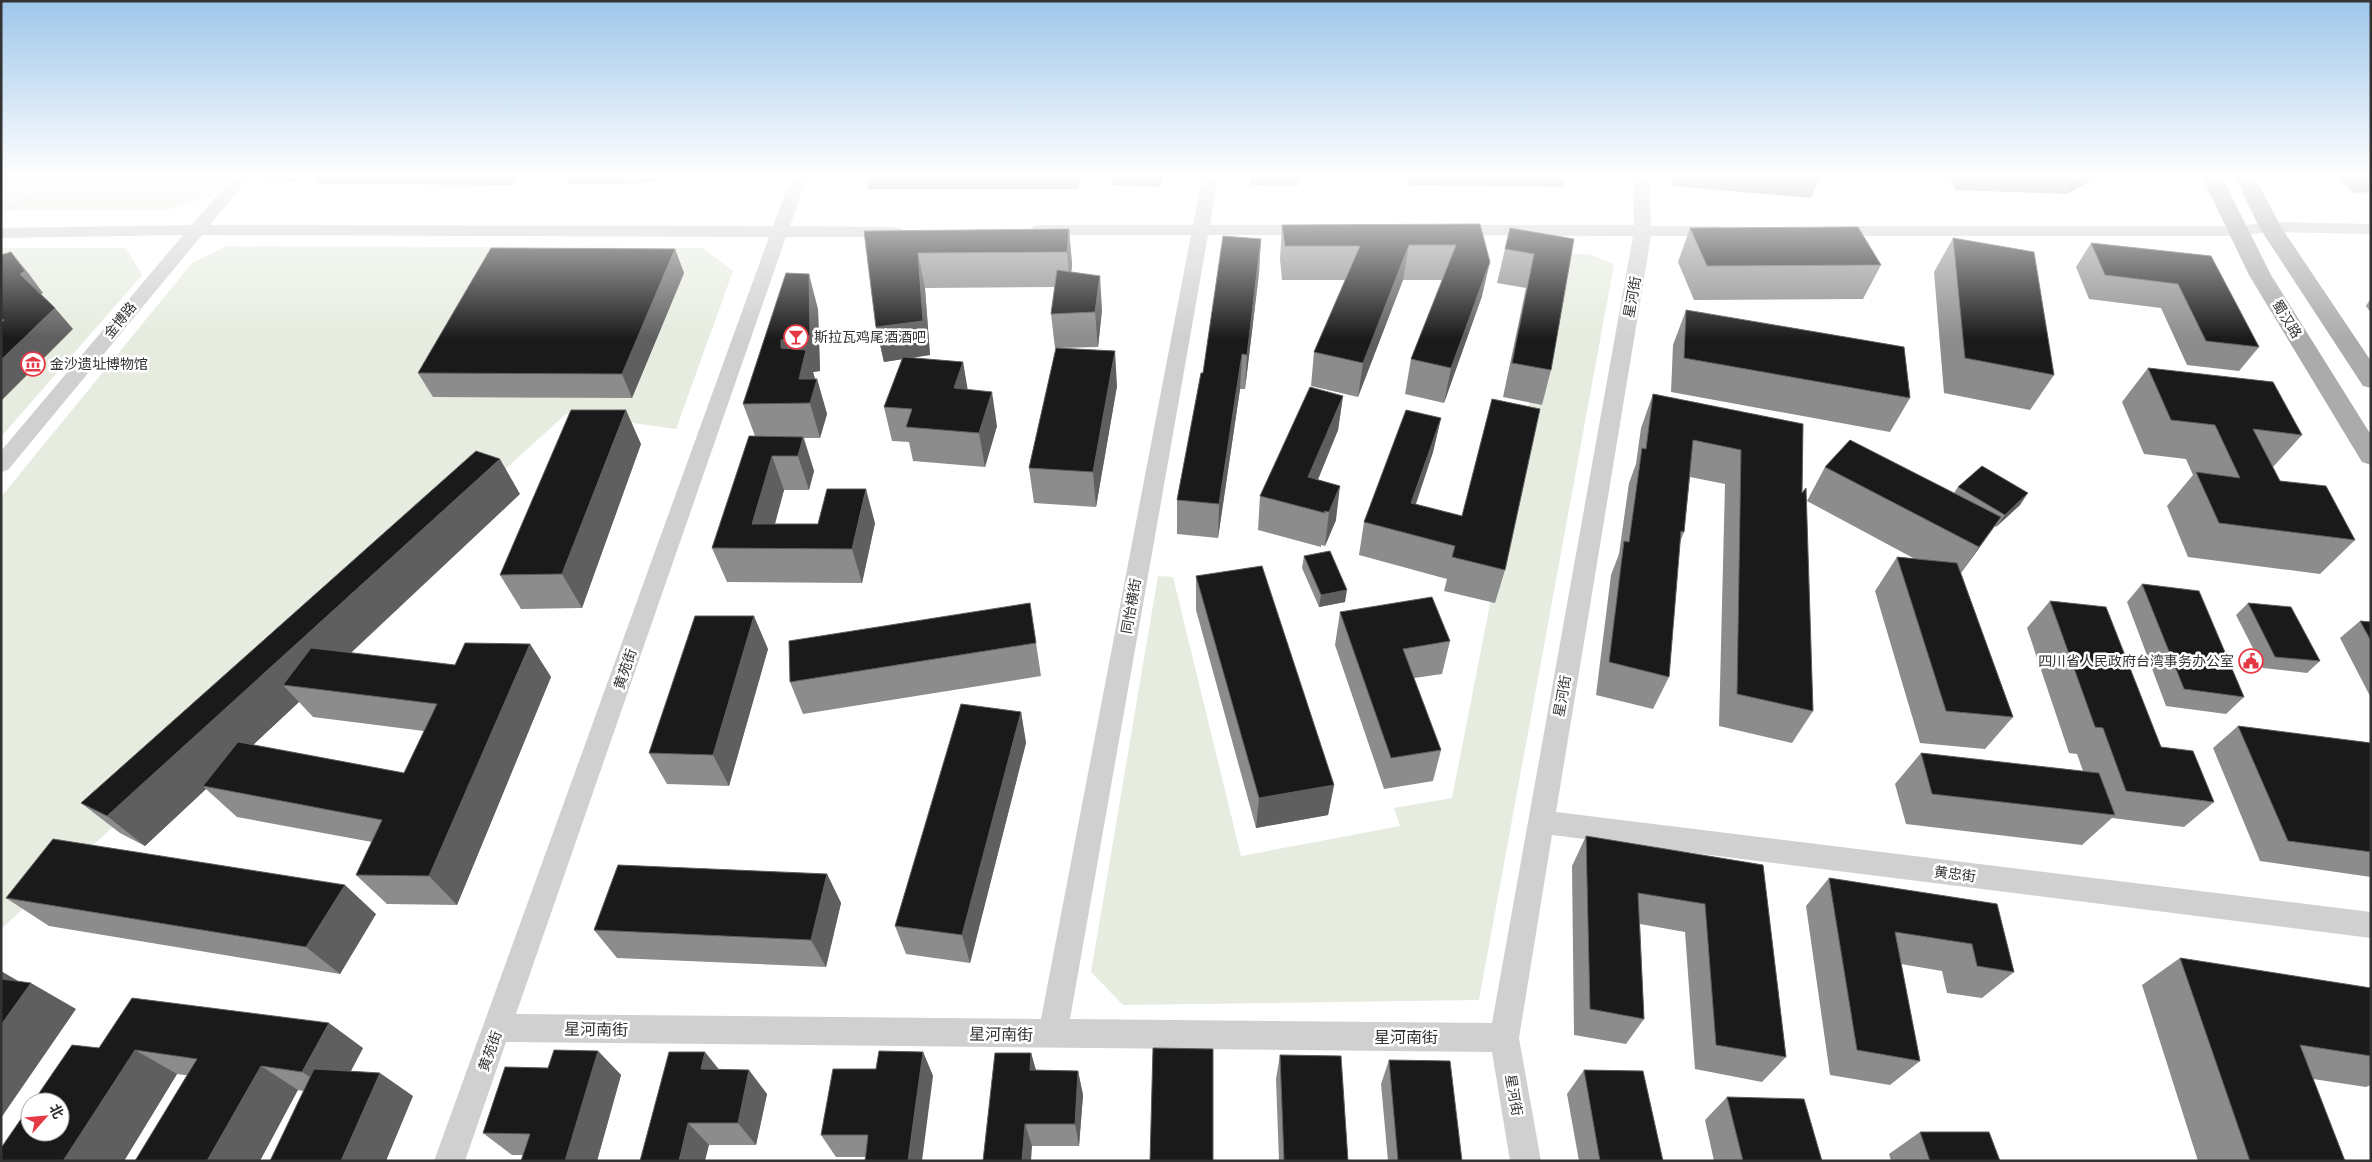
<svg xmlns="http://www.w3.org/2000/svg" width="2372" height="1162" font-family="'Roboto Condensed','Noto Sans SC',sans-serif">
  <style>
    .green { fill: #e6ecdf }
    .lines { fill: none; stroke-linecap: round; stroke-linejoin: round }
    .river { fill: #cfe2ee; fill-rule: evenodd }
    .path { stroke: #cdcdcd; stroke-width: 2.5; stroke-dasharray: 2 2; stroke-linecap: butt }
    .minor { fill: #d0d0d0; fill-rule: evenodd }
    .major { fill: #ababab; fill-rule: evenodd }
    .wall { fill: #8c8c8c; fill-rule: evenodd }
    .shaded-wall { fill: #5f5f5f }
    .building { fill: #1a1a1a; stroke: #5f5f5f }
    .labels { text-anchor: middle; stroke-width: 5; stroke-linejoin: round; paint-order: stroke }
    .street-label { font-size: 14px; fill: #333; stroke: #fff }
    .poi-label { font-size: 14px; fill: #333; stroke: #fff; text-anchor: start }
    .near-street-label { font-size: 16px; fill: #333; stroke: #fff }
  </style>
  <rect width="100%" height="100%" fill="#fff"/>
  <path class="green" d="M1,177H231L217,194L172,209L1,211Z
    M226,246L703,248L733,271L676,429L566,414L1,929V497L192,263Z
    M1,248H126L142,275L1,437Z
    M1528,254H1589L1614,264L1479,1000L1123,1005L1091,972L1158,576L1173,577L1241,856L1400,826L1394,808L1452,798L1555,272Z"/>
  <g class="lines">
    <path class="river" d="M1,177H45L40,183L1,196Z"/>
    <path class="path" d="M1,213L65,177"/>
    <path class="minor" d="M233,177H249L210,225L773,226L791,177H807L790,226L895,227L901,228L904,232L901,236L895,237H786L516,1014L1041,1019L1191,235H1040L1034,234L1031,230L1034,226L1040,225H1193L1202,177H1218L1210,225H1313L1319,226L1322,230L1319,234L1313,235H1208L1070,1019L1492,1023L1633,236L1452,235L1446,234L1443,230L1446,226L1452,225H1634L1633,177H1649L1651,226H1718L1724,227L1727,231L1724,235L1718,236H1651L1556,812L2371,912V938L1552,835L1519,1038L1541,1161H1510L1492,1052L506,1042L465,1161H434L769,237L202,235L8,470L1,472V451L183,235L1,238V228L192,225Z
      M2270,222L2371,224V234L2270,232L2239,236H1830L1824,235L1821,231L1824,227L1830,226H2239Z"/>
    <path class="major" d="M2202,177H2222L2271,275L2371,435V465L2362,462L2249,275Z
      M2235,177H2255L2281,227L2371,361V388L2363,386L2259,227Z"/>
  </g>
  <path class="wall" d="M259,177H300L297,181L261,180Z
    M315,177H517L512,185L320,184Z
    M567,177H664L648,183L570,184Z
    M865,177H1079L1078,189H868Z
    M1112,177H1162L1160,187L1112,185Z
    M1250,177H1299L1298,186L1250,185Z
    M1408,177H1565L1563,187L1409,185Z
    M1671,177H1820L1811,198L1672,186Z
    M1948,177H2097L2066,194L1956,190Z
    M2336,177H2371V192L2355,193Z
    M1480,224L1482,296L1444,403L1405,394L1411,359L1443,280H1403L1358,397L1311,386L1314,352L1345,280H1282L1280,259L1282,225Z
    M1510,228L1574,239L1551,370L1542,405L1503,397L1526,288L1497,283Z
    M1690,228L1881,265L1863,299L1694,300L1678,262Z
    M1069,229L1072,264L1071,272L1102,310L1098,347L1058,348L1117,386L1096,507L1034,503L1029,468L1056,348H1055L1051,314L1055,287L925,288L930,355L911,358L963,362L967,390L997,426L985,467L913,461L909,442L892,441L884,407L902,359L884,362L876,327L864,231Z
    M1953,238L2054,375L2030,410L1944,393L1934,272Z
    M1261,239L1259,273L1245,389H1240L1218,538L1177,534V500L1203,373Z
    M2091,243L2211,256L2259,347L2239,371L2187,365L2161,308L2089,299L2076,267Z
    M675,249L684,273L632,398L433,397L418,373Z
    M2371,298V313L2366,306Z
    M818,309L820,371L813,372L815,379H817L827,414L820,438H804L814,471L809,490H784L775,524H818L875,523L862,583L727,582L712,548L755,436L743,404Z
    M1686,310L1910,398L1890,432L1671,392L1673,345Z
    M2148,368L2302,435L2273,467L2280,481L2355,540L2320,574L2188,557L2167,506L2193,475L2186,459L2144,454L2122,402Z
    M1653,394L1803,424L1802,493L1813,711L1792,743L1719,726L1725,484L1690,477L1684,532L1680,542L1669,677L1653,709L1596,695L1611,575L1619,554L1629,483L1636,464L1641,428Z
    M1343,396L1338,430L1318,480L1336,520L1325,546L1321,545V547L1258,530L1260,496Z
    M1441,418L1433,452L1416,504L1505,570L1495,603L1444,591L1447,579L1359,555L1364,522Z
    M641,444L582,608L521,609L500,575Z
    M1825,467L1954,493L1958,487L2020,505L1996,527L1995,526L1961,573L2013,717L1985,749L1920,743L1875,591L1897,557L1915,559L1807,501Z
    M520,494L351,653L455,665L530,644L551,677L457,905L387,904L356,875L372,842L237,817L206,789L145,846L120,833L81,803ZM299,702L313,717L424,731L404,773L253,745Z
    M1304,556L1345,602L1319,607L1302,568Z
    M1196,576L1334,785L1328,815L1256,828L1196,610Z
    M2142,584L2244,697L2226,714L2166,706L2127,602Z
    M2050,601L2161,747L2214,802L2184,827L2112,818L2082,845L1906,824L1895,784L1921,753L2083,771L2077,754L2069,753L2027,628Z
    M2248,603L2320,661L2307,673L2263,668L2236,615Z
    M1340,612L1450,641L1442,674L1414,678L1441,750L1433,781L1384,789L1335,645Z
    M2360,621L2371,622V696H2370L2340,638Z
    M1036,643L1041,676L803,714L790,682Z
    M768,649L729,786L667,784L649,753Z
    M1021,712L1026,743L970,963L906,954L895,926Z
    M2238,726L2371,743V877L2260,861L2213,748Z
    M1586,836L1763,865L1786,1057L1762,1082L1695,1069L1685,932L1640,924L1644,1019L1626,1044L1574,1035L1572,866Z
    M827,874L841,903L826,967L617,958L594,930Z
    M1829,878L1997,904L2014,972L1982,998L1947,993L1942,971L1901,964L1920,1061L1890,1085L1830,1075L1806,906Z
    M6,898L376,914L340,974L49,926Z
    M2180,958L2371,988V1085L2366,1087L2313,1079L2345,1161H2198L2142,985Z
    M99,1048H363L351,1071L413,1096L304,1091L177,1074L124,1161H1Z
    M598,1051L621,1075L597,1161H521L523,1155H512L483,1133L548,1068Z
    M923,1052L933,1076L865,1157H836L821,1135L876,1069Z
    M1031,1053L1036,1070L1078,1071L1083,1095L1079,1146H1032L983,1161Z
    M1280,1055L1348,1161H1279L1276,1079Z
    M1389,1060L1462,1161H1388L1381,1084Z
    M719,1069L767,1094L756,1145H709L640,1161Z
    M1584,1070L1663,1161H1579L1567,1094Z
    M1727,1097L1822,1161H1714L1705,1120Z
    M1920,1132L2000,1161H1891L1889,1154Z"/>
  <path class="shaded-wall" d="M295,177H300L297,181Z
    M508,177H517L512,185Z
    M645,177H664L648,183Z
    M1077,177H1079L1078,189Z
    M1160,177H1162L1160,187Z
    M2076,177H2097L2066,194Z
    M1069,229L1072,264L1070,287L1067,252Z
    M1261,239L1259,273L1245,389L1247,355Z
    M1409,245L1403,280L1358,397L1363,363Z
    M675,249L684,273L632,398L622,374Z
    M11,252L29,274L43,293L38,296L20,274Z
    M918,253L925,288L930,355L884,362L876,327Z
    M1490,262L1482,296L1444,403L1451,368Z
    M809,274L818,309L820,371L813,372L816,383L817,379L827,414L820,438L810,403L781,348V340Z
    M1100,276L1102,310L1098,347L1095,312Z
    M55,308L73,329L1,401V360Z
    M1115,351L1117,386L1096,507L1093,472Z
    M1242,354L1240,389L1218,538L1219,504Z
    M963,362L969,397L954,388Z
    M992,392L997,426L985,467L979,433Z
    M1343,396L1338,430L1306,508L1308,477Z
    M626,410L641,444L582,608L562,574Z
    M1441,418L1433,452L1406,533L1411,503Z
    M803,437L814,471L809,490L798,456Z
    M772,456L784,490L768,549L752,524Z
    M500,459L520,494L313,688L283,685L299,702L208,787L203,786L206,789L145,846L107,816Z
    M1340,486L1336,520L1325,546L1329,512Z
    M866,489L875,523L862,583L852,549Z
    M2028,493L2020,505L1996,527L2005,515Z
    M2001,517L1977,551L1955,581L1979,547Z
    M1347,590L1345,602L1319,607L1321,595Z
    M754,616L768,649L729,786L713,755Z
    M530,644L551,677L457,905L429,876Z
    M1021,712L1026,743L970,963L962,935Z
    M1334,785L1328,815L1256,828L1259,798Z
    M827,874L841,903L826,967L811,940Z
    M345,885L376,914L340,974L306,947Z
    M1,971L25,985L1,994Z
    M31,983L76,1009L1,1118V1025Z
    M329,1023L363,1048L338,1095L302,1072Z
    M135,1050L177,1074L124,1161H63Z
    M598,1051L621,1075L597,1161H565Z
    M705,1052L725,1077L701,1069Z
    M923,1052L933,1076L922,1161H908Z
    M1031,1053L1038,1078L1030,1070Z
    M261,1066L298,1090L260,1161H207Z
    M749,1070L767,1094L756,1145L738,1123Z
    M1078,1071L1083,1095L1079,1146L1075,1124Z
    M380,1073L413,1096L386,1161H341Z
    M688,1123L709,1145L705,1161H679Z
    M1025,1124L1032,1146L1031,1161H1022Z"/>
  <path class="building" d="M1480,224L1490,262L1451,368L1411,359L1456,245H1409L1363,363L1314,352L1360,246H1285L1282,225Z
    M1858,227L1881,265L1707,266L1690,228Z
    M1510,228L1574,239L1551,370L1512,363L1534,254L1505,249Z
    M1069,229L1067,252L918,253L923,321L876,327L864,231Z
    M1223,236L1261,239L1247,355L1242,354L1219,504L1177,500L1201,373H1203Z
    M1953,238L2034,252L2054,375L1965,358Z
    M2091,243L2211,256L2259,347L2206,341L2178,284L2105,275Z
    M491,248L675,249L622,374L418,373Z
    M11,252L25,271L20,274L55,308L1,360V322L4,320L1,319V255Z
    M1057,270L1100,276L1095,312L1051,314Z
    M786,273L809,274L810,336L781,340V348L806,350L799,379H817L810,403L743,404Z
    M1686,310L1904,347L1910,398L1684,358Z
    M1056,348L1115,351L1093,472L1029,468Z
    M903,357L963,362L954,388L992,392L979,433L906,427L912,409L884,407Z
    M2148,368L2273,382L2302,435L2253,429L2280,481L2326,486L2355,540L2219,523L2196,472L2240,478L2215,425L2171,420Z
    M1310,387L1343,396L1308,477L1340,486L1329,512L1324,511L1325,513L1260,496Z
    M1653,394L1803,424L1802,493L1806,488L1813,711L1737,694L1741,450L1693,440L1684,532L1681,531L1669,677L1609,662L1624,541L1629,542L1642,448L1646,449Z
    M1492,399L1540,409L1505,570L1452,557L1455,546L1364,522L1406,410L1441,418L1411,503L1462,516Z
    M571,410H626L562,574L500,575Z
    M749,436L803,437L798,456H772L752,524H818L827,489H866L852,549L712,548Z
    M1850,440L2001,517L1979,547L1825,467Z
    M476,451L500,459L107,816L81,803Z
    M1982,466L2028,493L2005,515L1958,487Z
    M1330,551L1347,590L1321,595L1304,556Z
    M1897,557L1957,563L2013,717L1946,711Z
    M1262,566L1334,785L1259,798L1196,576Z
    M2142,584L2199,591L2244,697L2184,689Z
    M1432,597L1450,641L1403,649L1441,750L1391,758L1340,612Z
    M2050,601L2106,607L2161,747L2193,751L2214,802L2126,791L2103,728L2095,727Z
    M1030,603L1036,643L790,682L789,641Z
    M2248,603L2291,607L2320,661L2275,657Z
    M695,616H754L713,755L649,753Z
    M2360,621L2371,622V641Z
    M465,643L530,644L429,876L356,875L382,820L203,786L238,742L404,773L437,704L283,685L311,648L455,665Z
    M961,704L1021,712L962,935L895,926Z
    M2238,726L2371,743V852L2288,841Z
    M1921,753L2099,773L2115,815L1932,794Z
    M1586,836L1763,865L1786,1057L1716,1045L1705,904L1638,893L1644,1019L1590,1009Z
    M53,839L345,885L306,947L6,898Z
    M618,865L827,874L811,940L594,930Z
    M1829,878L1997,904L2014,972L1977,966L1972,944L1895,932L1920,1061L1857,1050Z
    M2180,958L2371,988V1056L2300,1045L2345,1161H2250Z
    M1,979L31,983L1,1025Z
    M132,998L329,1023L302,1072L261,1066L207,1161H135L197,1059L135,1050L63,1161H1V1148L30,1106V1132H60V1102H33L72,1045L99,1048Z
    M1153,1048L1213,1049V1161H1150Z
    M554,1050L598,1051L565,1161H521L530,1134L483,1133L505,1067L548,1068Z
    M879,1051L923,1052L908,1161H865L868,1135H821L833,1069H876Z
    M669,1052H705L701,1069L749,1070L738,1123H688L679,1161H640Z
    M995,1053H1031L1030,1070L1078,1071L1075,1124H1025L1022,1161H983Z
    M1280,1055L1341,1056L1348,1161H1284Z
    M1389,1060L1450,1061L1462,1161H1398Z
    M314,1069L380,1073L341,1161H270Z
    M1584,1070L1643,1071L1663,1161H1600Z
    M1727,1097L1804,1099L1822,1161H1743Z
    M1920,1132H1989L2000,1161H1930Z"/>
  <linearGradient id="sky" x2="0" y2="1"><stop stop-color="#9ec6ea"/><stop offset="0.52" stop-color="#fff"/><stop offset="1" stop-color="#fff" stop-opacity="0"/></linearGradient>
  <rect width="2372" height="339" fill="url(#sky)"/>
  <defs>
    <g id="bar-ring" transform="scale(1.25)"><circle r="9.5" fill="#fff" stroke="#e63946" stroke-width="1.5"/><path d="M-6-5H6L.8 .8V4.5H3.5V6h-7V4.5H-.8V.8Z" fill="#e63946"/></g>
    <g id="museum-ring" transform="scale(1.25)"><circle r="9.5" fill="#fff" stroke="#e63946" stroke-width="1.5"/><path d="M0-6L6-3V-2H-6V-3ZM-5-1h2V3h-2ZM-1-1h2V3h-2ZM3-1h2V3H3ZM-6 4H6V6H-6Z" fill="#e63946"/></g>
    <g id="civic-ring" transform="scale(1.25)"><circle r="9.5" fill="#fff" stroke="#e63946" stroke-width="1.5"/><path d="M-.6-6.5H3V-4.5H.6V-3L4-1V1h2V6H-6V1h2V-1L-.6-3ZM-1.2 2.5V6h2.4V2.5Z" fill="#e63946"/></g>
  </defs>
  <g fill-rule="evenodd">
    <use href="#bar-ring" x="796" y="337"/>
    <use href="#museum-ring" x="33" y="364"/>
    <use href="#civic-ring" x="2251" y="661"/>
  </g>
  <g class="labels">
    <g class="street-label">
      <text transform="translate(1632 297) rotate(-80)" y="5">星河街</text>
      <text transform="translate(2287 319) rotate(58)" y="5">蜀汉路</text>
      <text transform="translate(120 320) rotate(-51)" y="5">金博路</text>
      <text transform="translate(1131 606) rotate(-80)" y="5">同怡横街</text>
      <text transform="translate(625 669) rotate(-71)" y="5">黄苑街</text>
      <text transform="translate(1562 696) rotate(-80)" y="5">星河街</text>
      <text transform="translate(1955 874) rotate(7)" y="5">黄忠街</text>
      <text transform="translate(490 1051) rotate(-70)" y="5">黄苑街</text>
      <text transform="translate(1514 1095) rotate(80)" y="5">星河街</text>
    </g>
    <g class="poi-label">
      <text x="814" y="342">斯拉瓦鸡尾酒酒吧</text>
      <text x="50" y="369">金沙遗址博物馆</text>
      <text x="2234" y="666" text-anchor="end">四川省人民政府台湾事务办公室</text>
    </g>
    <g class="near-street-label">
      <text transform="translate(596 1029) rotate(1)" y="6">星河南街</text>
      <text transform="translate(1001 1034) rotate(1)" y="6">星河南街</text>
      <text x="1406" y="1043">星河南街</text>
    </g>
  </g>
  <rect width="2372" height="1162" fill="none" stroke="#333333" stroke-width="5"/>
  <g transform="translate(45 1117) rotate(63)"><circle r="24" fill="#ffffff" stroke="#adadad"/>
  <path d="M0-4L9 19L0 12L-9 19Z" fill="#e63946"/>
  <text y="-8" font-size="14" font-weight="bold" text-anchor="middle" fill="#333333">北</text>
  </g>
</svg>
